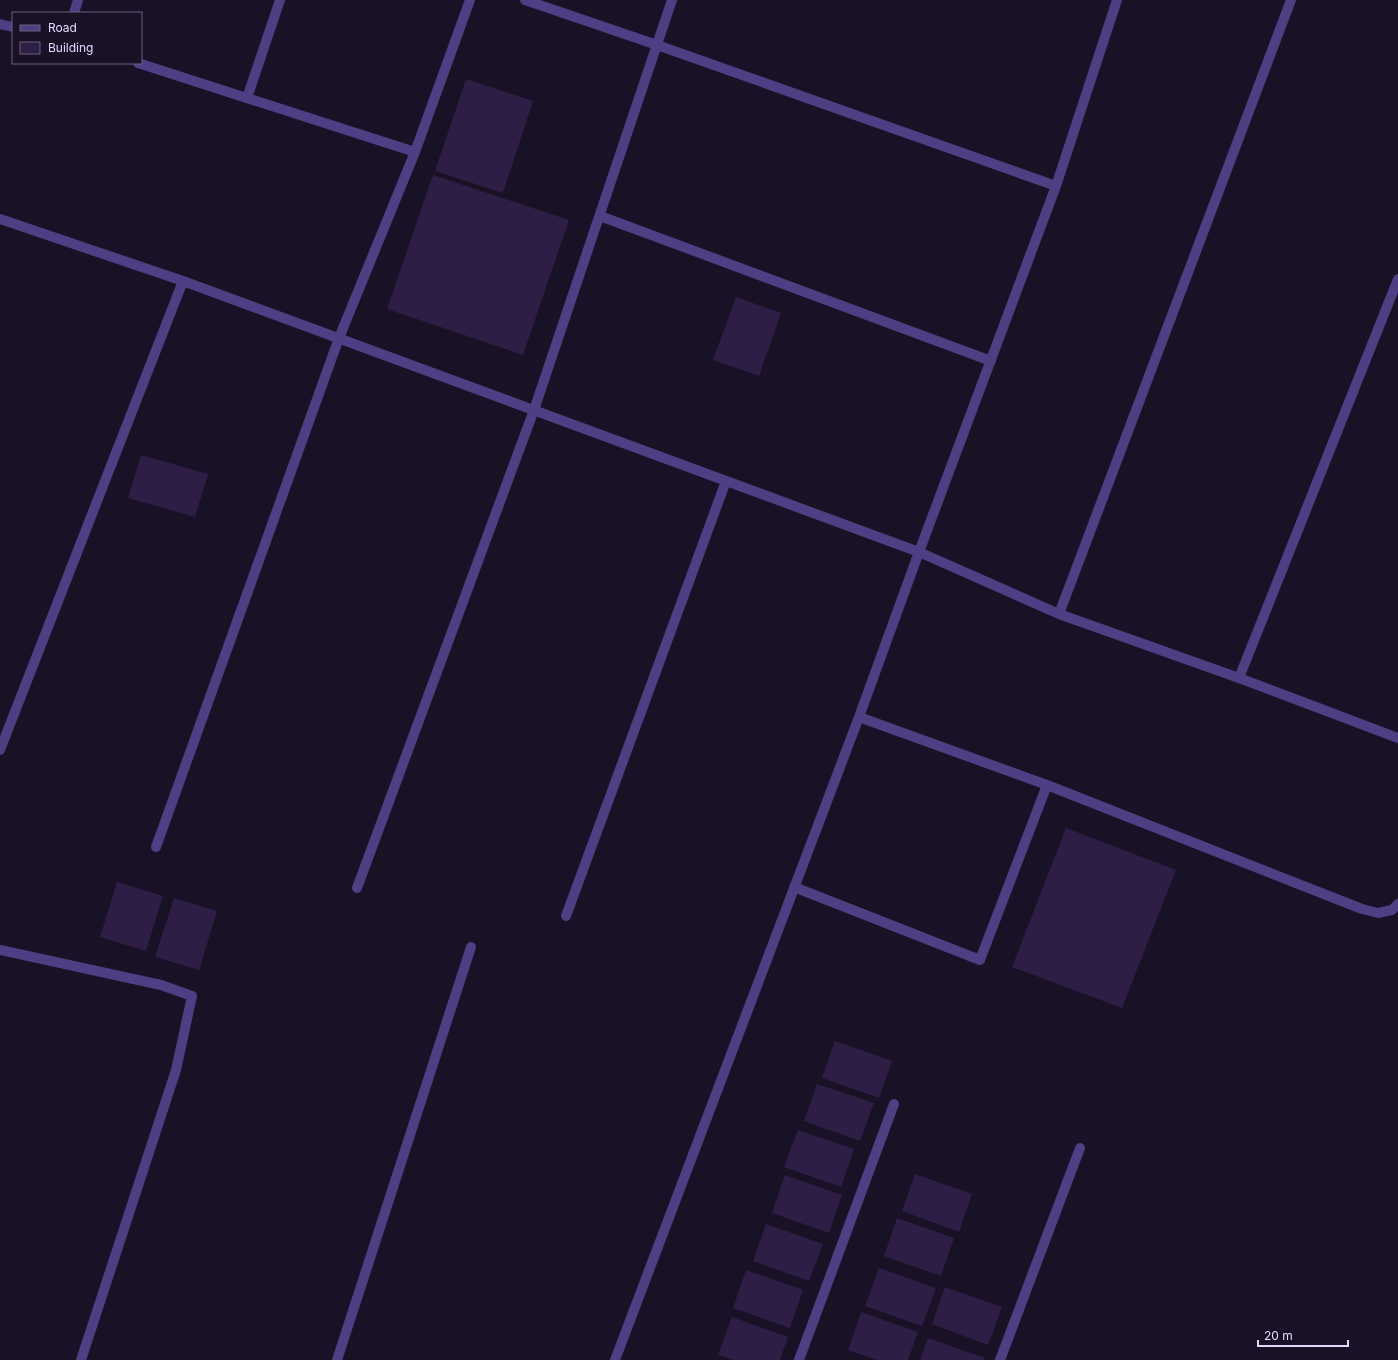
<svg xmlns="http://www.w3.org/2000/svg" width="1398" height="1360" font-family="Inter,sans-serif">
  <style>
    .building { fill: #2e1e46 }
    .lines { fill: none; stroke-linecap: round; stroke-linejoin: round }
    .lane { stroke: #4e3e83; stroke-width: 10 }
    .street { stroke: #4e3e83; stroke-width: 10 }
  </style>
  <rect width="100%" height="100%" fill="#191126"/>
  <path class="building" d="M466,79L533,101L503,193L435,171Z
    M433,175L569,220L523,355L387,309Z
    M736,297L781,313L759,376L713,360Z
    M141,455L208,474L195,517L128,498Z
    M1066,828L1176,870L1122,1008L1012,967Z
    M117,882L163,896L146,951L100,937Z
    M174,898L217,911L199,970L155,957Z
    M835,1041L892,1061L879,1098L822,1078Z
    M817,1084L874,1103L860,1141L804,1121Z
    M798,1130L854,1149L841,1187L784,1167Z
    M915,1174L972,1194L959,1232L902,1211Z
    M785,1175L842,1195L829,1233L772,1213Z
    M897,1218L954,1238L941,1276L884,1256Z
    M766,1224L823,1244L809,1281L753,1261Z
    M879,1268L936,1288L922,1326L865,1306Z
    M746,1270L803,1290L790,1328L733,1308Z
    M945,1287L1002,1307L988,1345L932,1324Z
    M861,1312L918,1332L908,1360H877L848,1350Z
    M732,1317L788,1337L780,1360H734L718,1355Z
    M928,1338L985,1358L984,1360H920Z"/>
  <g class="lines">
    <path class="lane" d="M337,1360L471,947"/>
    <path class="street" d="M525,0L657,45L1056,186
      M74,13L78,0
      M0,24L13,27
      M138,63L415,152
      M247,98L280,0
      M600,216L991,361
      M0,219L183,281L919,552L1059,614L1239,678L1398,738
      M1059,614L1291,0
      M1239,678L1398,279
      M859,717L1047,785L1362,909L1378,913L1392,910L1398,904
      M0,750L183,281
      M156,847L339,338L415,152L470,0
      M794,887L980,960L1047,785
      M357,888L534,410L672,0
      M566,916L726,481
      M0,950L161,985L192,996L176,1070L81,1360
      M615,1360L859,717L919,552L1056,186L1117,0
      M799,1360L894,1104
      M1000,1360L1080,1148"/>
  </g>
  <rect x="12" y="12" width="130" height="52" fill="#191126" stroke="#6a617c"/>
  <rect x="20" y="25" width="20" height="6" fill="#4e3e83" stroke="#6a617c"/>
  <text x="48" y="32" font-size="12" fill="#e3d8fd">Road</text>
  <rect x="20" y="42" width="20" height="12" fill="#2e1e46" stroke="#6a617c"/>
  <text x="48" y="52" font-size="12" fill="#e3d8fd">Building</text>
  <path d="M1258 1340v6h90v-6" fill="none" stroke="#e3d8fd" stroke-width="2"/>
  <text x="1264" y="1340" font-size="12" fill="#e3d8fd" stroke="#191126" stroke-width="3" paint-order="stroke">20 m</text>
</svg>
